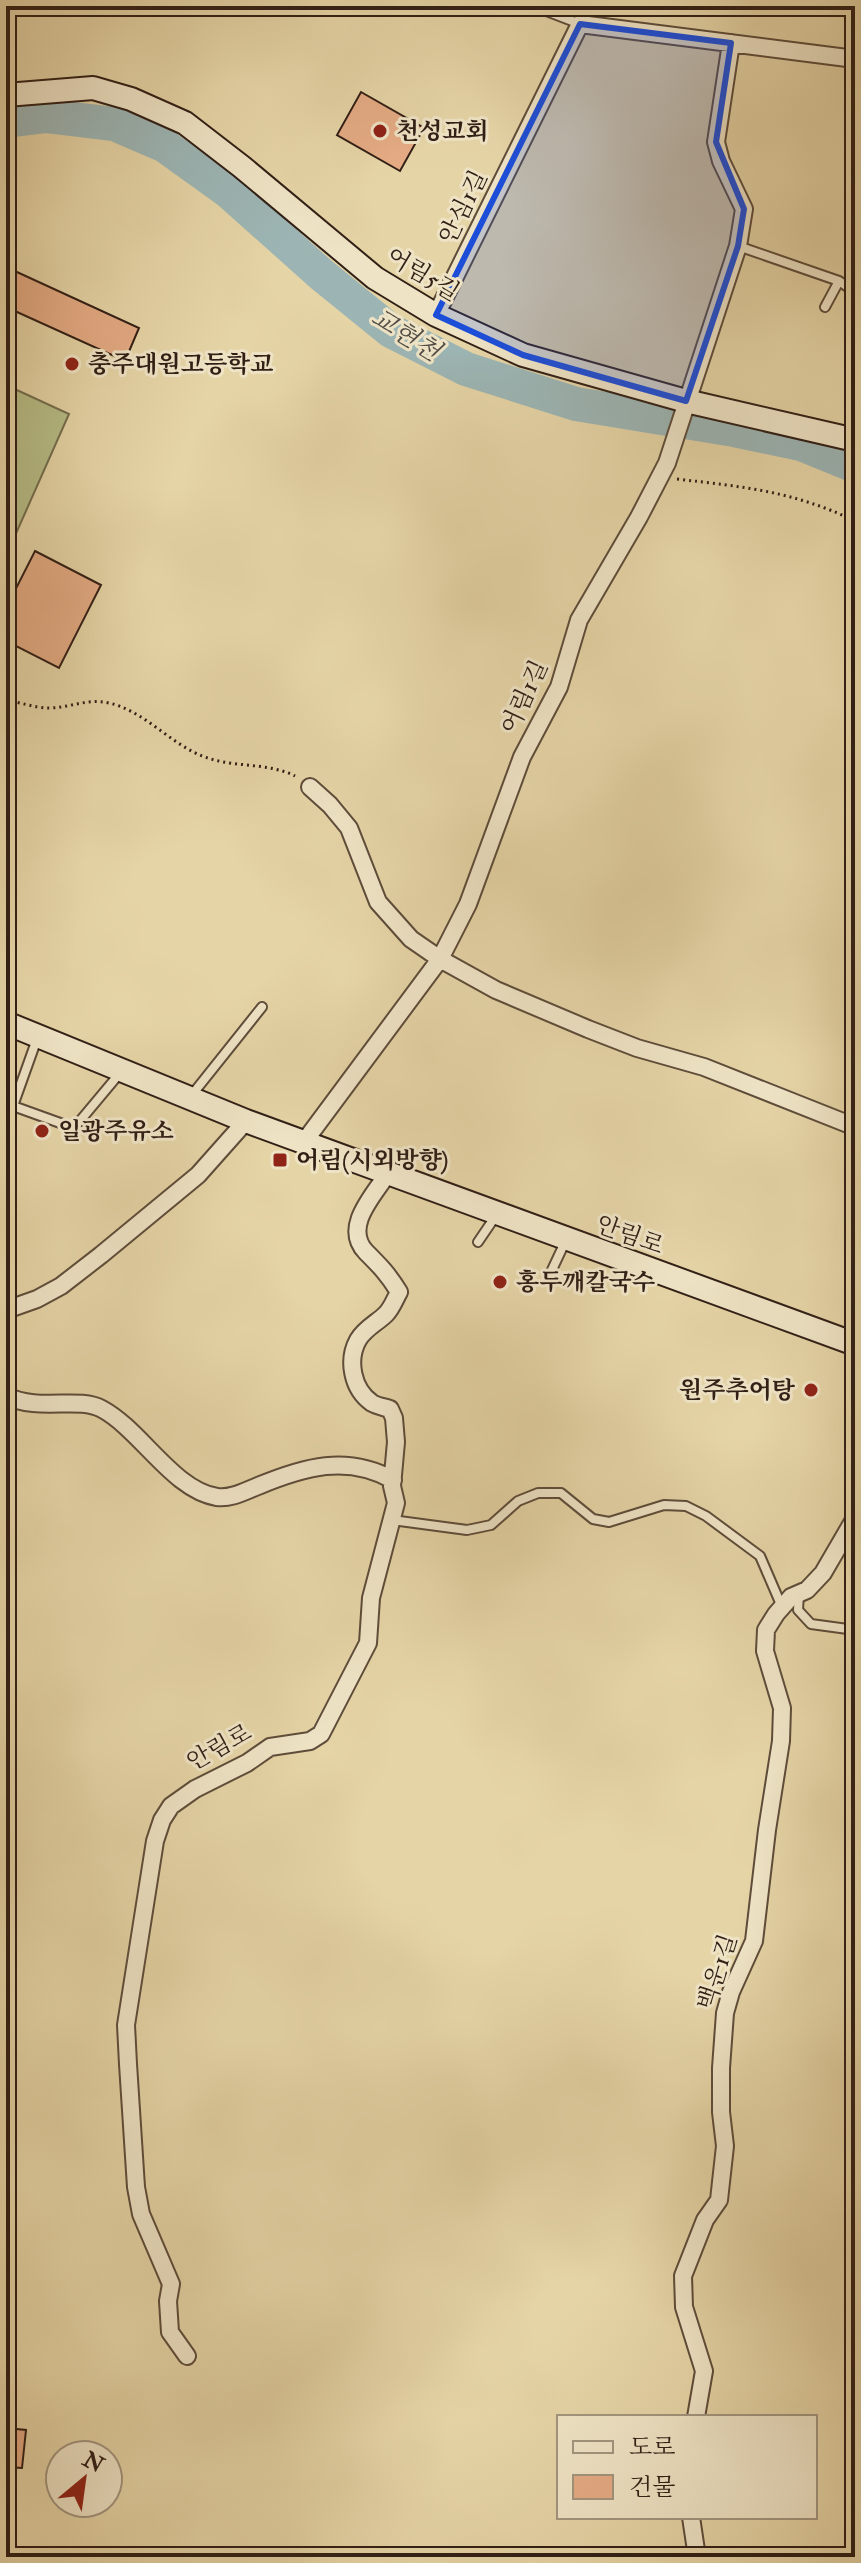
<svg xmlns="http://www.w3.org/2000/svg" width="861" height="2563" font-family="'IM FELL Double Pica','Noto Serif KR',serif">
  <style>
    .green { fill: #b6bc86; stroke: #746e4e; stroke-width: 2 }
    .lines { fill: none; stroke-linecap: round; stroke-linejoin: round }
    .river { stroke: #9cb5b4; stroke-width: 34 }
    .building { fill: #e4ab84; stroke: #311f16; stroke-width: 2 }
    .lane-casing { stroke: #5e4c3a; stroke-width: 12 }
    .street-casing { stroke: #5e4c3a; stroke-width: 20 }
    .secondary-casing { stroke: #311f16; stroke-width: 26 }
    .path { stroke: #311f16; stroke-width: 3; stroke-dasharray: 2 4; stroke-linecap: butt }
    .lane { stroke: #eee3c5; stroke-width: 8 }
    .street { stroke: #eee3c5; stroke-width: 16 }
    .secondary { stroke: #eee3c5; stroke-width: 22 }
    .marked { fill: #1d4ed8; fill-opacity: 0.2; stroke: #1d4ed8; stroke-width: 6; stroke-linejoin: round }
    .poi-dot { fill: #8f2418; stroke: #eee3c5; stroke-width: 3 }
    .labels { text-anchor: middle; stroke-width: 6; stroke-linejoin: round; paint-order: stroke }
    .poi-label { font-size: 24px; font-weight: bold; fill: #311f16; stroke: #eee3c5; text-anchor: start }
    .street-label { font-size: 24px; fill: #311f16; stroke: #eee3c5 }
    .water-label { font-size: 26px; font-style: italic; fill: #514c45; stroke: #eee3c5 }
  </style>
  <rect width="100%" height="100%" fill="#e5d4a6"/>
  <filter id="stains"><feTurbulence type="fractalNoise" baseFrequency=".0025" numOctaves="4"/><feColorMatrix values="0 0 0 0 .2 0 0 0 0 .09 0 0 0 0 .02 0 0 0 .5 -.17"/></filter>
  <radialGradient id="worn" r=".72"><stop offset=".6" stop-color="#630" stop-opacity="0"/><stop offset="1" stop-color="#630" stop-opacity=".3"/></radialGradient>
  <path class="green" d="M6,385L69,414L6,556Z"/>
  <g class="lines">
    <path class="river" d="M6,121L47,116L114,124L165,146L229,192L322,275L391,331L466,369L576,404L734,430L801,444L855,466"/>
  </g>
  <path class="building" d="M361,92L424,128L400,171L337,135Z
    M6,267L139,328L125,361L6,307Z
    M35,551L101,585L59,668L6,641V608Z
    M6,2428L26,2430L22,2468L6,2467Z"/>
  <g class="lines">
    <g class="lane-casing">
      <path id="lane" d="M533,6L580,24
        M738,246L839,281L855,292
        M825,307L839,281
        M38,1036L13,1106L74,1128L120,1073
        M191,1096L262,1007
        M478,1242L497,1214
        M551,1272L566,1240
        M392,1520L467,1530L491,1525L518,1501L538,1493H561L593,1519L609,1522L664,1505L686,1506L706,1516L760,1556L782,1607
        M799,1594L798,1610L811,1624L855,1630"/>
    </g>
    <g class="street-casing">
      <path id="street" d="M436,315L580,24L855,59
        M310,787L330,805L349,828L378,902L411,939L440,959L496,990L588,1029L637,1048L704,1067L853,1126
        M304,1142L440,959L468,904L522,757L559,687L579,620L639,517L667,463L738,246L744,209L721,161L716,142L731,43
        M6,1310L37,1299L61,1286L101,1255L198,1175L246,1121
        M6,1396C40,1412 77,1396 102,1409C141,1430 173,1490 217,1497C231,1499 245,1491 258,1486C304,1467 347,1454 393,1480
        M187,2356L170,2332L168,2301L171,2284L141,2214L136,2187L128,2064L126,2025L155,1841L162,1820L171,1806L195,1789L247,1763L270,1747L310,1741L321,1734L368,1643L371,1598L396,1503L392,1486L396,1442L394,1418L390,1409C384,1407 377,1406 372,1403C352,1389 347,1360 358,1340C365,1328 377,1323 386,1314C392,1308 395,1299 399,1292C388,1274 380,1266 366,1252C342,1227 374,1195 388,1173
        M696,2417L704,2371L684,2307L683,2276L705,2220L719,2200L725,2146L721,2112V2068L725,2013L731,1992L754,1941L767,1830L781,1741L782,1708L765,1651L766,1630L776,1614L791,1597L807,1590L823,1573L855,1518
        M6,2495V2548
        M691,2517L697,2557"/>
    </g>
    <g class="secondary-casing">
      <path id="secondary" d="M6,95L93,88L131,99L185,123L242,167L375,278L436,315L523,355L686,401L855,440
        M6,1023L246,1121L855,1344"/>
    </g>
    <path class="path" d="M677,479C744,487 793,491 855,521
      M6,700C19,702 35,708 48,708C70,708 87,698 109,703C145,711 171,745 205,757C234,768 267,762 295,776
      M6,785V786"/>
    <use href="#lane" class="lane"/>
    <use href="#street" class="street"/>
    <use href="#secondary" class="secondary"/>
  </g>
  <path class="marked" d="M580,24L731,43L716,142L744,209L738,246L686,401L523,355L436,315Z"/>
  <g class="poi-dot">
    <circle cx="380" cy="131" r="8"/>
    <circle cx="72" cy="364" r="8"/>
    <circle cx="42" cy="1131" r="8"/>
    <rect x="272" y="1152" width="16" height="16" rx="4"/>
    <circle cx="500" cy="1282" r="8"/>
    <circle cx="811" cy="1390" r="8"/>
  </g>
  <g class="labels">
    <g class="poi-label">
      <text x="396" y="139">천성교회</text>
      <text x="88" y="372">충주대원고등학교</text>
      <text x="58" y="1139">일광주유소</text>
      <text x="296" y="1168">어림(시외방향)</text>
      <text x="516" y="1290">홍두깨칼국수</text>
      <text x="795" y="1398" text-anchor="end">원주추어탕</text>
    </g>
    <g class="street-label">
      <text transform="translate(463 207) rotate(-64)" y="8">안심1길</text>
      <text transform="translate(423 274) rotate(31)" y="8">어림5길</text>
      <text transform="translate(524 697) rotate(-65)" y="8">어림1길</text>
      <text transform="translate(630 1235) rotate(20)" y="8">안림로</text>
      <text transform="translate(219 1747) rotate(-29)" y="8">안림로</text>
      <text transform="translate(717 1972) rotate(-72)" y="8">백운1길</text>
    </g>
    <g class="water-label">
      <text transform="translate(406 334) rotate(32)" y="9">교현천</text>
    </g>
  </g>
  <rect width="861" height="2563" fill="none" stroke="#e5d4a6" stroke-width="32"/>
  <rect x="8" y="8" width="845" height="2547" fill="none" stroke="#311f16" stroke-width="4"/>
  <rect x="16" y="16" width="829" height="2531" fill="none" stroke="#311f16" stroke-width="2"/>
  <rect x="557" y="2415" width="260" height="104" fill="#eee3c5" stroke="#a2957f" stroke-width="2"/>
  <rect x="573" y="2441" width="40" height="12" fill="#eee3c5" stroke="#a2957f" stroke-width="2"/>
  <text x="629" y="2455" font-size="24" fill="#311f16">도로</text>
  <rect x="573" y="2475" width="40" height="24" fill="#e4ab84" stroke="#a2957f" stroke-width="2"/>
  <text x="629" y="2495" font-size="24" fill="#311f16">건물</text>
  <g transform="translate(84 2479) rotate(29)"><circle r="38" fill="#eee3c5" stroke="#a2957f" stroke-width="2"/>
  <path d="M0-6L14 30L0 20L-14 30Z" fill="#8f2418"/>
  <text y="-12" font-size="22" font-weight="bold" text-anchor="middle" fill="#311f16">N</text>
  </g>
  <rect width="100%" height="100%" filter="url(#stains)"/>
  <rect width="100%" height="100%" fill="url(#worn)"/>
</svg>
